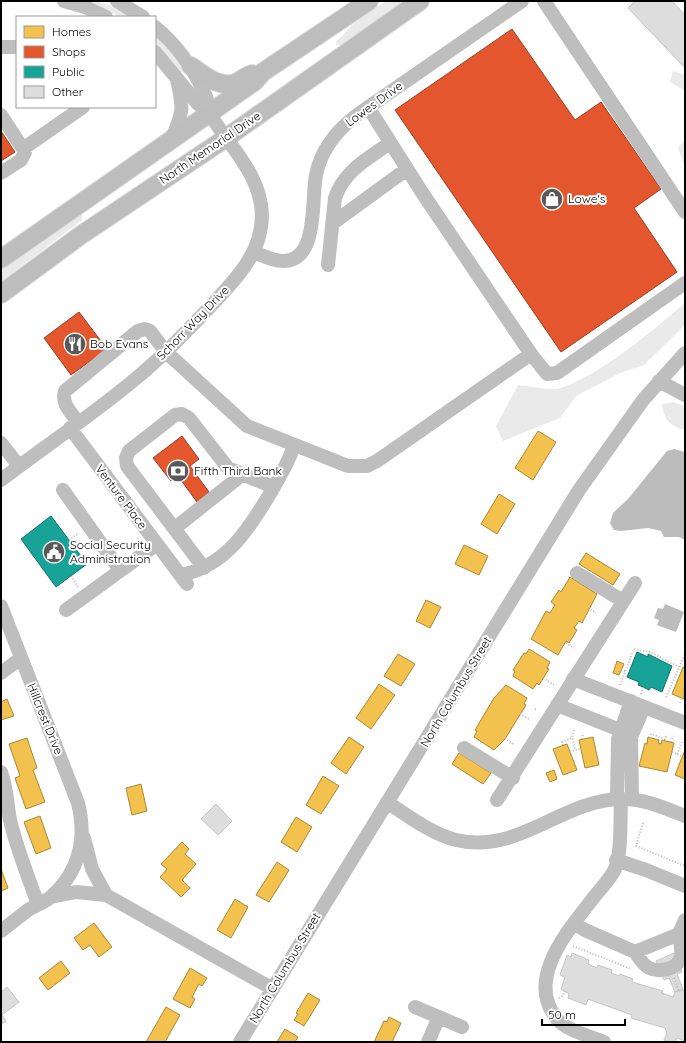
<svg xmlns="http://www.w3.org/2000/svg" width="686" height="1043" font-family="Quicksand,sans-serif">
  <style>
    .green { fill: #eaeaea }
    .water { fill: #bcbcbc }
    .homes { fill: #f2c14e; stroke: #a98737 }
    .shops { fill: #e4572e; stroke: #a03d20 }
    .public { fill: #17a398; stroke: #10726a }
    .building { fill: #ddd; stroke: #c5c5c5 }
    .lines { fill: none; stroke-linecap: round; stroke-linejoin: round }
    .major-casing { stroke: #dbdbdb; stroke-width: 20 }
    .path { stroke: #b8b8b8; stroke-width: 2; stroke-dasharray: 1 2; stroke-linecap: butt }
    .minor { stroke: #bebebe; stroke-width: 14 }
    .major { stroke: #bdbdbd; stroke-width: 18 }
    .labels { text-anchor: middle; stroke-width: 4; stroke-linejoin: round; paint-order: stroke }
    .street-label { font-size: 12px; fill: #000; stroke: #fff }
    .poi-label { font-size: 12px; fill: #000; stroke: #fff; text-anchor: start }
  </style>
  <rect width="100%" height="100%" fill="#fff"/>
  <path class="green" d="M86,1C104,1 116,7 132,17H121Z
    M386,1H405L342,45H336V42L354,23Z
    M155,35L186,70L180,73L155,44Z
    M673,71L685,75V91L670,82Z
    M685,140V168L678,147Z
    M79,215H82V220L1,282V269Z
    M685,303V325L644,365L620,373L576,396L560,418L503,441L496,426L518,385C529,386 552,391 561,388C602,374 652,331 685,303Z
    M673,402L685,406V430C670,426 664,420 662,404Z"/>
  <path class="water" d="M674,449L685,452V540L679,537H664L661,531L648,528L621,531L614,530L610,523L613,513L628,499L667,451Z
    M665,604L684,612L676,632L657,625L659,620L654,618L658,608L663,609Z"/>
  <path class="homes" d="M538,431L556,442L533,480L515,468Z
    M499,494L515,504L497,534L481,524Z
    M464,545L488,556L479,575L455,564Z
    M586,553L620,574L613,585L579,564Z
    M570,577L597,594L582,623L579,621L574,628L577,630L569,643L566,641L558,655L531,639L546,611L550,613L555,605L551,602L559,590L561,592Z
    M426,600L441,607L430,628L416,621Z
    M529,649L550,662L547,668L549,669L539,685L537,683L533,689L513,676L515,671L513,670L524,653L526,654Z
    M398,654L415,664L401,686L384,676Z
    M617,661L624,664L619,675L613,673Z
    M683,667L685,668L684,699L672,694Z
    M379,684L395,695L371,729L356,718Z
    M506,685L527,698L524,704L526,705L505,739L494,750L474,737L477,731L475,730L494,698Z
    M7,699L14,716L1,720V702Z
    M349,737L364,747L346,774L331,763Z
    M593,737L599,765L585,768L579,740Z
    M648,737L659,740L658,743L661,744L662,740L674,743L667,772L639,766L645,743L647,744Z
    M27,738L37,768L33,770L45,802L26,809L15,778L20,776L9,744Z
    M567,744L577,770L563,775L553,749Z
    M685,750V779L675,775Z
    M459,753L491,773L483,784L452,764Z
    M554,770L557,779L550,782L546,773Z
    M323,776L339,786L321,814L306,805Z
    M141,784L147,811L132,815L126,788Z
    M40,816L51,848L36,854L24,822Z
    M296,817L312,827L297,852L281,842Z
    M182,842L189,849L185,854L196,864L182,880L190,888L181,897L160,877L167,869L161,864Z
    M277,862L289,870L269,902L256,895Z
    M1,869L8,888L1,891Z
    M235,899L248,907L231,938L217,930Z
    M94,923L112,947L99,957L90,945L83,950L74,938Z
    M61,961L70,973L48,990L39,978Z
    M190,968L207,978L202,986L199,984L192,997L195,999L190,1008L173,999Z
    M308,993L320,1000L304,1026L294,1020L298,1014L296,1013Z
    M166,1007L180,1015L165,1042H146Z
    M389,1017L401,1023L392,1042H374L384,1021L387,1022Z
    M285,1029L298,1037L295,1042H277Z"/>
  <path class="shops" d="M512,29L575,120L601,102L661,189L634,208L677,272L561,352L395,110Z
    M1,131L15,152L1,161Z
    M79,312L107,349L71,375L44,338Z
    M182,436L199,459L190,466L209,492L197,502L178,476L171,481L153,458Z"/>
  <path class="public" d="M51,516L87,564L56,587L21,539Z
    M637,652L648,657V654L672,666L662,692L651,687L649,690L643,687L638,685L639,682L627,677Z"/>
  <path class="building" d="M635,1H672L685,15V68L628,8Z
    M216,804L232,821L218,835L201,819Z
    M572,953L589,960L588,964L597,968L598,965L612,970L611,973L619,976L620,974L633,979L632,982L663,991L662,993L673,997L675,992L685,990V1041L677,1038L675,1042H670L664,1040L667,1033L665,1028L631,1018L632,1015L588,999L586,1005L568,998L569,994L561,989L565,977L560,975L567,955L571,957Z
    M674,953L682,972L677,974L683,989L675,992L669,978L664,980L656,961Z
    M7,987L19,1002L2,1015L6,1021L1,1024V992Z"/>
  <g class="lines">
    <g class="major-casing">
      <path id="major" d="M191,66C202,74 216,86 232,84C239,83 245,76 252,74
        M1,259L254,82L263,72L369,1
        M1,294L81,235L226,138L420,1"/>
    </g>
    <path class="path" d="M69,540L79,533
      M71,576L78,587
      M588,608L596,613
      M566,643L574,648
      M621,670L625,671
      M543,678L556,686
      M620,685L634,649L650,652L679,667
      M641,694L643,687
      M666,697L685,654
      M680,703L682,698
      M684,705L685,703
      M535,709L537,710
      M520,714L529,719
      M574,730L572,736L575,750
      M505,738L513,744
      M651,738V734L665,739L667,734
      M582,739L583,733
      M671,742L673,736
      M563,745L562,742L572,738
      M570,752L581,748
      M672,752L681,756
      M677,754L683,740
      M643,823L636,846L685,866
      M573,946L631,969
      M674,978L679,991
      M559,998L563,996L565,990"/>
    <path class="minor" d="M64,1L85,7L106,17
      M117,1L143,17
      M544,1L685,212
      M1,47H17
      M155,52L198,104L210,113
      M1,115L25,152L21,160L1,173
      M171,140C183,114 184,108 177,80
      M24,148L83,107
      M333,223L407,169
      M254,252C263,256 273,261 283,261C319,261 311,200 316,175C321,150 337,130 357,115L522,1
      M328,265L335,198C344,171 367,159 390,143
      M531,354L547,374L557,373L685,283
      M659,381L685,395
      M78,422C71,412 61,404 65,391L138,331L145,329L150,331L166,352L247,426L348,466H367L377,461L531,354L423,194L368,107
      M70,428L187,584
      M1,443L19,466
      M1,480C45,446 91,416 134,380C160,359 184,334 208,309C233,282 262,255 262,215C261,177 234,151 215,122C209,113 209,103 205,94C193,68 177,45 155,27
      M63,490L120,570
      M175,528L243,474
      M204,568L127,466L126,458L129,451L175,415L182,414L189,418L228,468L273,487
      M577,573L623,601
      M181,575C226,566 249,529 271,492C280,477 288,463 294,446
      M1,606L78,803C87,839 80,870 52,896C46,902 36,905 28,910C19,917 10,924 1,931
      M66,610L157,544
      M1,673L21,658
      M573,679L685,723
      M557,705L620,730L630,731
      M464,748L513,778
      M1,772C7,788 7,803 10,820C17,849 28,877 38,904
      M617,799L618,739L631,701
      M632,799L631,737L644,707
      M497,800L635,583
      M387,802C408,816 432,834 456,840C519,855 561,800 621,799C643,798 665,808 685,816
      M84,838L92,869L106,895
      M616,860L646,870L685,886
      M51,897L76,892L106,895L273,989
      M574,923L585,930L635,952L679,934L685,920
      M635,952C639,958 643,965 649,968C660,973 679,969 681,956C682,949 680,941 679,934
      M415,1007L462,1027
      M240,1042L579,490L643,400L685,353
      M428,1042L439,1017
      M604,1042C590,1036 567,1031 557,1019C525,980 567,932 591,901C598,891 610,880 615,869C622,851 620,819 621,799"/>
    <use href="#major" class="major"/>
  </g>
  <defs>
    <g id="shop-disc" transform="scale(1.15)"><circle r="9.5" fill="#595959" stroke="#fff"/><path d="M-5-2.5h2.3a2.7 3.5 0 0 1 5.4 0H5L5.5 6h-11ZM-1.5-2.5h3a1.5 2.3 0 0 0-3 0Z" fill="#fff"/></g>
    <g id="restaurant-disc" transform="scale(1.15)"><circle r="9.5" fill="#595959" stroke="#fff"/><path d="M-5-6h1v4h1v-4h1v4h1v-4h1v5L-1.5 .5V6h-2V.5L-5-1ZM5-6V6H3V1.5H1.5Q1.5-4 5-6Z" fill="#fff"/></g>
    <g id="bank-disc" transform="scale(1.15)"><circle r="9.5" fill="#595959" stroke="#fff"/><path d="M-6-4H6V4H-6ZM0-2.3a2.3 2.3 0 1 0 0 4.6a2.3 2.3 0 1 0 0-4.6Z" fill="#fff"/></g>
    <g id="civic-disc" transform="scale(1.15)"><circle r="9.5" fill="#595959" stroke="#fff"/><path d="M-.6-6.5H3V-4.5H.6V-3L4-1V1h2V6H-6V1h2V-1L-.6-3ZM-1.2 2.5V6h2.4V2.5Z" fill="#fff"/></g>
  </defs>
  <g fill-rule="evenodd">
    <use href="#shop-disc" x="552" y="199"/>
    <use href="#restaurant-disc" x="75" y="344"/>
    <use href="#bank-disc" x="178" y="471"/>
    <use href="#civic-disc" x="54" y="552"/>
  </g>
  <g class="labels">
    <g class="street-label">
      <text transform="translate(374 104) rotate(-36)" y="4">Lowes Drive</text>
      <text transform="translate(210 148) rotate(-34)" y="4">North Memorial Drive</text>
      <text transform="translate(193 323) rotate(-46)" y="4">Schorr Way Drive</text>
      <text transform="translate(121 497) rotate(53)" y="4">Venture Place</text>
      <text transform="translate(456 692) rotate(-59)" y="4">North Columbus Street</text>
      <text transform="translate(45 719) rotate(68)" y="4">Hillcrest Drive</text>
      <text transform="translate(285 968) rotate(-59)" y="4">North Columbus Street</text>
    </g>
    <g class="poi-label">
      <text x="568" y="203">Lowe's</text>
      <text x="90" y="348">Bob Evans</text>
      <text x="194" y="475">Fifth Third Bank</text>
      <text x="70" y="549">Social Security<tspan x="70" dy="14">Administration</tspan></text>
    </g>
  </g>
  <rect width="686" height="1043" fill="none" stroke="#000000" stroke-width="4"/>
  <rect x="16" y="16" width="140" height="92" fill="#ffffff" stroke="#999999"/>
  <rect x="24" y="26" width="20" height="12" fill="#f2c14e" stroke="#999999"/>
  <text x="52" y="36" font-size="12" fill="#000000">Homes</text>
  <rect x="24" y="46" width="20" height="12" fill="#e4572e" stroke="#999999"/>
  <text x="52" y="56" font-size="12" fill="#000000">Shops</text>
  <rect x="24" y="66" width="20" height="12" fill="#17a398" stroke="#999999"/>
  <text x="52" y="76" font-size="12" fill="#000000">Public</text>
  <rect x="24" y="86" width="20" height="12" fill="#dddddd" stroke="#999999"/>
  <text x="52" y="96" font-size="12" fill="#000000">Other</text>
  <path d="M542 1019v6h83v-6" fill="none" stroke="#000000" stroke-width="2"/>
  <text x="548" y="1019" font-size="12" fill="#000000" stroke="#ffffff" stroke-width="3" paint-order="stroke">50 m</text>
</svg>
